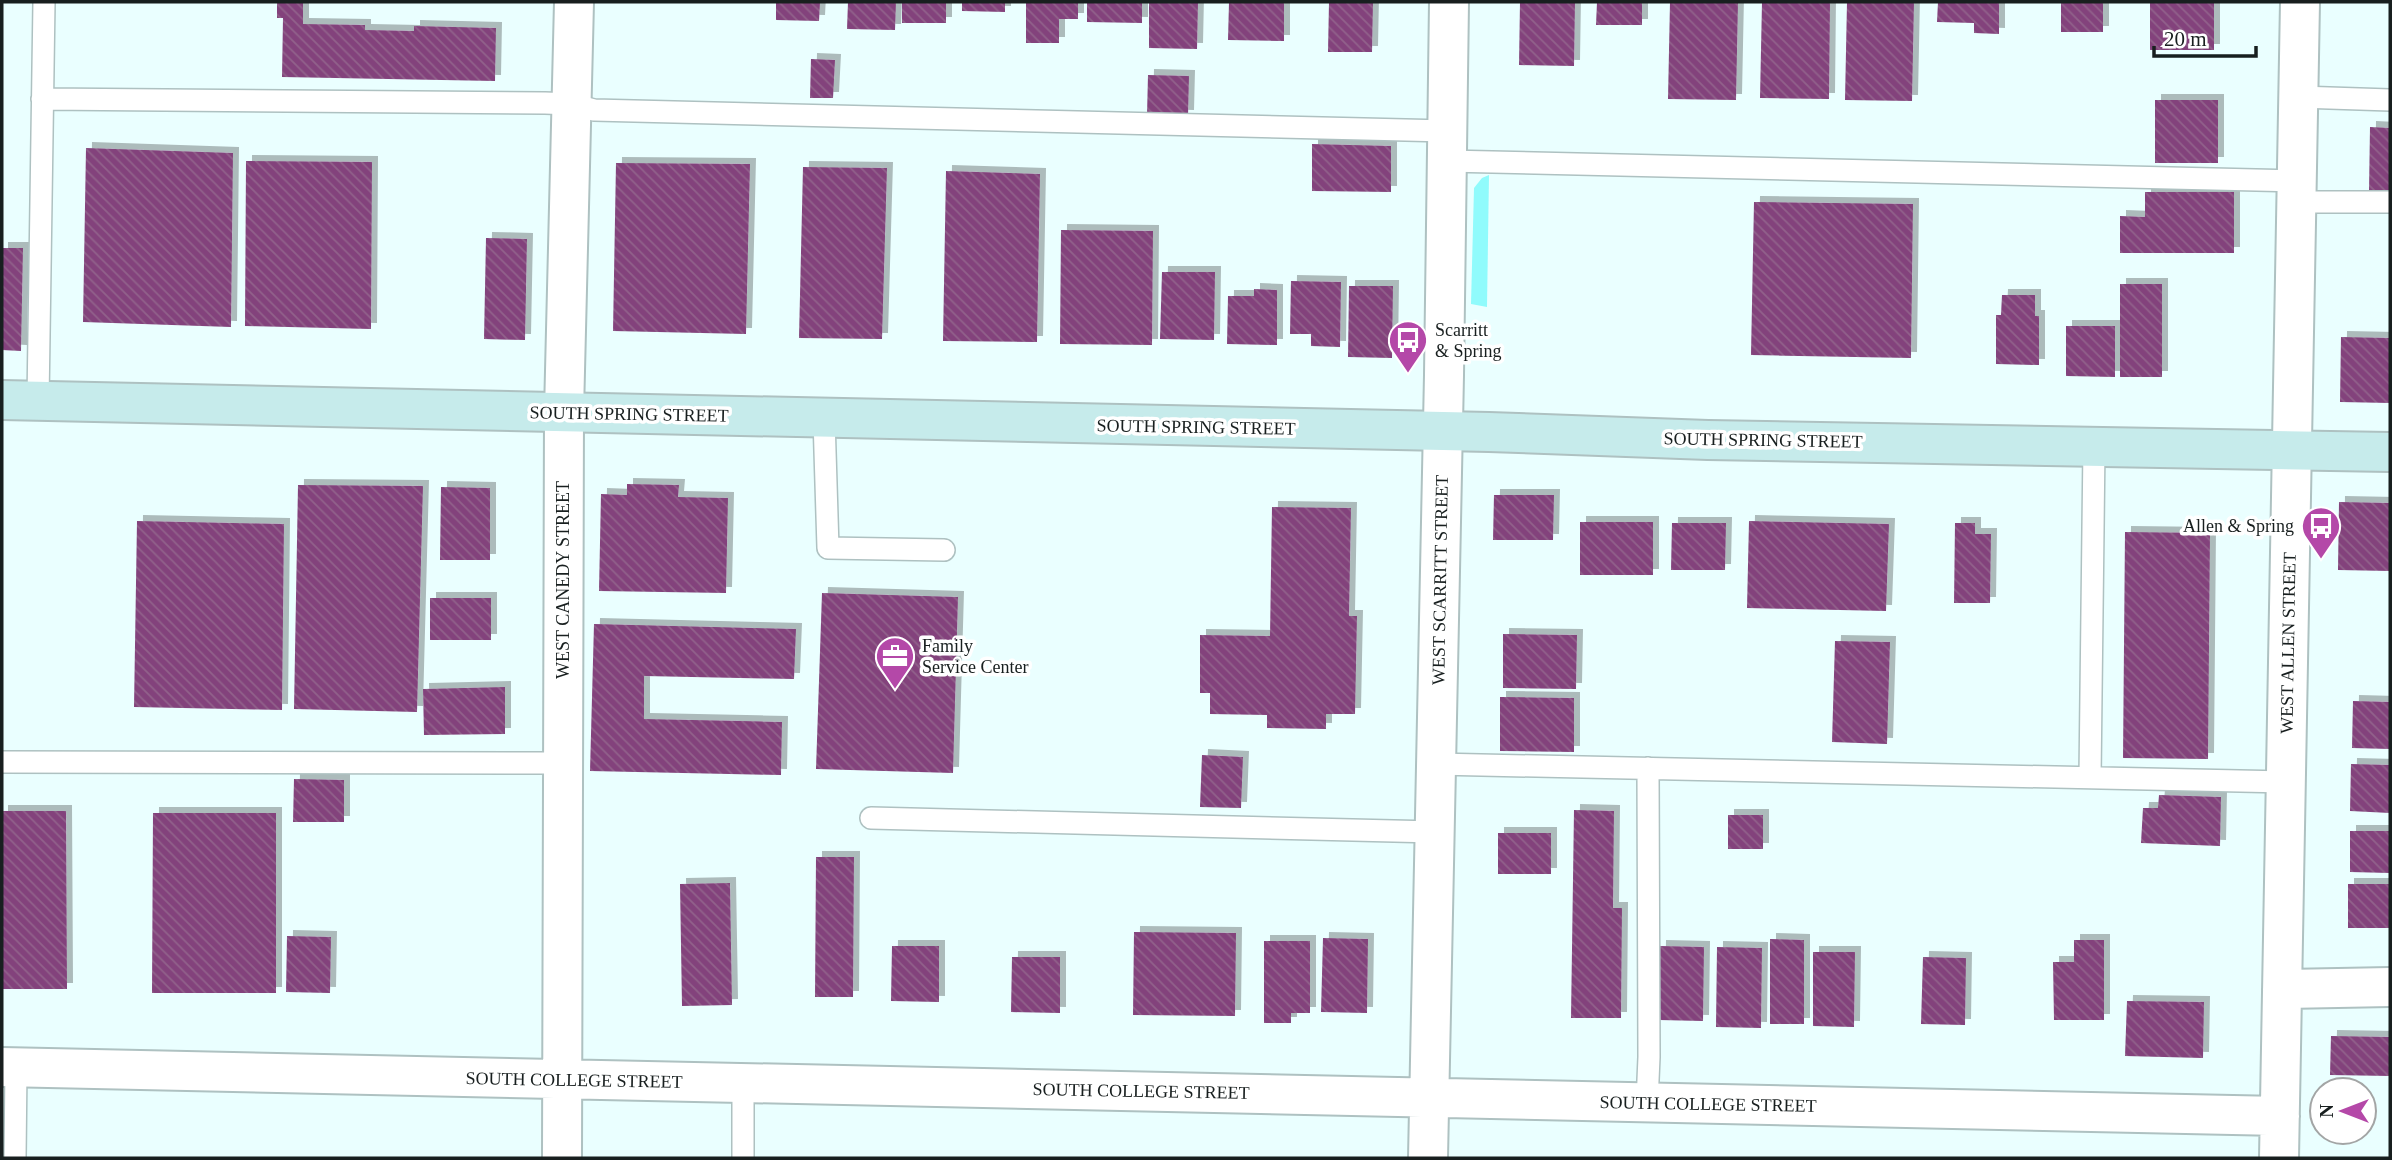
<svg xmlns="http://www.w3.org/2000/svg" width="2392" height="1160" font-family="'Times New Roman',serif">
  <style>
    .green { fill: #90fbfc }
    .building { fill: url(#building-back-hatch); filter: url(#shadow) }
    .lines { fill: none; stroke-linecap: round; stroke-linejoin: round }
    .lane-casing { stroke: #aec1c1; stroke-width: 24 }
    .street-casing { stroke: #aec1c1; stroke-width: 42 }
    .secondary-casing { stroke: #aec1c1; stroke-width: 42 }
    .lane { stroke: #fff; stroke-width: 21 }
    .street { stroke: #fff; stroke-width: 38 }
    .secondary { stroke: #c6ebeb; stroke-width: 38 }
    .labels { text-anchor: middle; stroke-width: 7; stroke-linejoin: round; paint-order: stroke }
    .poi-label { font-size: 18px; fill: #181f1f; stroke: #fff; text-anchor: start }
    .street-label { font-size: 18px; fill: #181f1f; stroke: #fff }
  </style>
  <defs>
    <pattern id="building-back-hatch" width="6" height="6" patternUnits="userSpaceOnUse" patternTransform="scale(1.75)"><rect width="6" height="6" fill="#83437b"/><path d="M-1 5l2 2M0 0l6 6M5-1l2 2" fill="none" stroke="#91618b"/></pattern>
    <filter id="shadow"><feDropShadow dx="6" dy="-6" stdDeviation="0" flood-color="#0004"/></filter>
  </defs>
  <rect width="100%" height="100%" fill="#eaffff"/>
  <path class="green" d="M1489,175L1487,307L1471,304L1474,188L1482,178Z"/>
  <path class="building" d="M277,2H303V24L365,25V30L414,31V26L496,28L495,81L282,77L283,18H277Z
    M776,2H820L819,21L776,20Z
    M848,2H896L895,30L847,29Z
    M902,2H946V23H902Z
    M962,2H1005V12L962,11Z
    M1026,2H1078V19H1059V43H1026Z
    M1087,2H1142V23L1087,22Z
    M1149,2H1198L1197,49L1149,48Z
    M1229,2H1284V41L1228,40Z
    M1329,2H1373L1372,52H1328Z
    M1520,2H1575L1574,66L1519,65Z
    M1597,2H1642V25H1596Z
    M1670,2H1738L1736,100L1668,99Z
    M1762,2H1830L1829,99L1760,98Z
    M1847,2H1914L1912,101L1845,100Z
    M1938,2H1999V34L1974,33V23L1937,22Z
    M2061,2H2103V32H2061Z
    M2150,2H2214V50H2150Z
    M811,59L835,60L833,98H810Z
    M1148,75L1189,76L1188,116L1147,115Z
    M2155,100H2218V163H2155Z
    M2370,127L2390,128V192H2369Z
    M1312,144L1391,146V192L1312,191Z
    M86,148L233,153L231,327L83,322Z
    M246,161L372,162L371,329L245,326Z
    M616,163L750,164L746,334L613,331Z
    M803,167L887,168L882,339L799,338Z
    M946,171L1040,174L1037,342L943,341Z
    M2145,192H2234V253H2120V216L2145,217Z
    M1754,202L1913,204L1911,358L1751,355Z
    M1061,230L1153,231L1152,345L1060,344Z
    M486,238L527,239L525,340L484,339Z
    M2,248H23L21,351L2,350Z
    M1162,272H1215L1214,340L1160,339Z
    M1291,281L1341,282L1340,347L1311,346V334H1290Z
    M2120,284H2162V377H2120Z
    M1349,286H1393L1392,358L1348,357Z
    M1254,289L1277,290V345L1227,344L1228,296H1254Z
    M2002,295H2035V316H2039V365L1996,364V315H2001Z
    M2066,326H2115V377L2066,376Z
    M2341,337L2390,338V403L2340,402Z
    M627,484L679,485L678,497L728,498L726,593L599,591L601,494L627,495Z
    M298,485L423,486L417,712L294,709Z
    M441,487L490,488V560H440Z
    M1494,495H1554L1553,540H1493Z
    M2339,502L2390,503V571L2338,570Z
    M1272,507L1351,508L1349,616H1357L1355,714H1326V729L1267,728V715L1210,714V693H1200V635L1270,636Z
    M137,521L284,524L282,710L134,707Z
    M1749,521L1889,524L1886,611L1747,608Z
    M1580,522H1653V575H1580Z
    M1672,523H1726L1725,570H1671Z
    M1955,523H1975V534H1991L1990,603H1954Z
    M2125,532L2210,533L2208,759L2123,758Z
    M822,593L958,597L953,773L816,769Z
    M430,598H491V640H430Z
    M594,624L796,629L794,679L644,676V719L782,722L781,775L590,771Z
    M1503,634L1577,635L1576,689L1503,688Z
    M1835,641L1890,642L1887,744L1832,742Z
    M505,687V734L424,735L423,689Z
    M1500,697L1574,698V752L1500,751Z
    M2353,701L2390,702V749L2352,748Z
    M1202,755L1243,757L1241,808L1200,807Z
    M2351,764L2390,765V813L2350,811Z
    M294,779L344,780V822H293Z
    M2159,795L2221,797L2220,846L2141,843L2143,808H2158Z
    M1574,810L1614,811L1613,908H1622L1621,1018H1571Z
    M2,811H66L67,989H2Z
    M153,813H276V993H152Z
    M1728,815H1763V849H1728Z
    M2350,831H2390V873L2350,872Z
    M1498,833H1551V874H1498Z
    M816,857H854L853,997H815Z
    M730,883L732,1005L682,1006L680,884Z
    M2348,884H2390V928H2348Z
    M1134,932L1236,933L1235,1016L1133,1015Z
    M287,936L331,937L330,993L286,992Z
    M1323,938L1368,939L1367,1013L1321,1012Z
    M1770,939L1804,940V1024H1770Z
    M2074,940H2104V1020H2054L2053,962H2074Z
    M1264,941H1310V1013H1291V1023H1264Z
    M892,946H939V1002L891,1001Z
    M1660,946L1704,947L1703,1021L1659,1020Z
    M1717,947L1762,948L1761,1028L1716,1027Z
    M1813,952H1855L1854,1027L1813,1026Z
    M1012,957H1060V1013L1011,1012Z
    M1923,957L1966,958L1965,1025L1921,1024Z
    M2127,1001L2204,1002L2203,1058L2125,1056Z
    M2331,1036L2390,1037V1076L2330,1075Z"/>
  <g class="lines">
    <g class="lane-casing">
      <path id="lane" d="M2299,97L2390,100
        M42,99L545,103L571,104L594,110L1447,131
        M1447,161L2297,181
        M2297,202H2390
        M38,401L44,2
        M824,419L828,548L944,550
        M2,762L563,763
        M1436,764L2286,782
        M2090,777L2094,446
        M871,818L1435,832
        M1647,1103L1649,1057L1648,768
        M15,1158L16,1068
        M743,1158V1083"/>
    </g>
    <g class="street-casing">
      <path id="street" d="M2282,989L2390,987
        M2,1067L2280,1116
        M562,1158L564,412L574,2
        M1428,1158L1444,375L1449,2
        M2279,1158L2300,2"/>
    </g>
    <g class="secondary-casing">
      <path id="secondary" d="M2,400L1489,432L1708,440L2390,452"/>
    </g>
    <use href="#lane" class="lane"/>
    <use href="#street" class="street"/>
    <use href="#secondary" class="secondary"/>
  </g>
  <defs>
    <g id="bus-pin" transform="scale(2.0125)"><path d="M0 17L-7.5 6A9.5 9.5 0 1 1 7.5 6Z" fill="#b448a8" stroke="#fff"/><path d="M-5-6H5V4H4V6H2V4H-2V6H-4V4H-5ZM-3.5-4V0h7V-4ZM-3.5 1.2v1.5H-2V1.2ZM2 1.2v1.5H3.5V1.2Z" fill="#fff"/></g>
    <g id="office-pin" transform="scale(2.0125)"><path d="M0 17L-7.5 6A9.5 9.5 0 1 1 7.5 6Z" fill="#b448a8" stroke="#fff"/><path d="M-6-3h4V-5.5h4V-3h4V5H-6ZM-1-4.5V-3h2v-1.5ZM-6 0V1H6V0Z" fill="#fff"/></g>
  </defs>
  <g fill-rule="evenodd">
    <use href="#bus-pin" x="1408" y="340"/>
    <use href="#bus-pin" x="2321" y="526"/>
    <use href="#office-pin" x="895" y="656"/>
  </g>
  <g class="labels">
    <g class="poi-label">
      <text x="1435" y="336">Scarritt<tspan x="1435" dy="21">&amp; Spring</tspan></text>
      <text x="2294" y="532" text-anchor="end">Allen &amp; Spring</text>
      <text x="922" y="652">Family<tspan x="922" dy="21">Service Center</tspan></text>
    </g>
    <g class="street-label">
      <text transform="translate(629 414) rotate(1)" y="6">SOUTH SPRING STREET</text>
      <text transform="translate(1196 427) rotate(1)" y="6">SOUTH SPRING STREET</text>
      <text transform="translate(1763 440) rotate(1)" y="6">SOUTH SPRING STREET</text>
      <text transform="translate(563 580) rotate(-90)" y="6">WEST CANEDY STREET</text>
      <text transform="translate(1440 580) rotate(-89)" y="6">WEST SCARRITT STREET</text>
      <text transform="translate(2288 643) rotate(-89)" y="6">WEST ALLEN STREET</text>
      <text transform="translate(574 1080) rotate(1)" y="6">SOUTH COLLEGE STREET</text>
      <text transform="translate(1141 1091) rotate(1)" y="6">SOUTH COLLEGE STREET</text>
      <text transform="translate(1708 1104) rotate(1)" y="6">SOUTH COLLEGE STREET</text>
    </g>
  </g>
  <rect width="2392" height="1160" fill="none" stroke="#181f1f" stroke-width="7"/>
  <g transform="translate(2343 1111) rotate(270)"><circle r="33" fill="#ffffff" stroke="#a3a5a5" stroke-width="2"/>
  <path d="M0-5L12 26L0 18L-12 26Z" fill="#b448a8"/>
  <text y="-10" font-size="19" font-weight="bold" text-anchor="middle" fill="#181f1f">N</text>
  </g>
  <path d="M2154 46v10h102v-10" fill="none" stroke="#181f1f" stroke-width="3.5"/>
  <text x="2164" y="46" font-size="21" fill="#181f1f" stroke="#ffffff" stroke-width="5" paint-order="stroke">20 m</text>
</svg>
